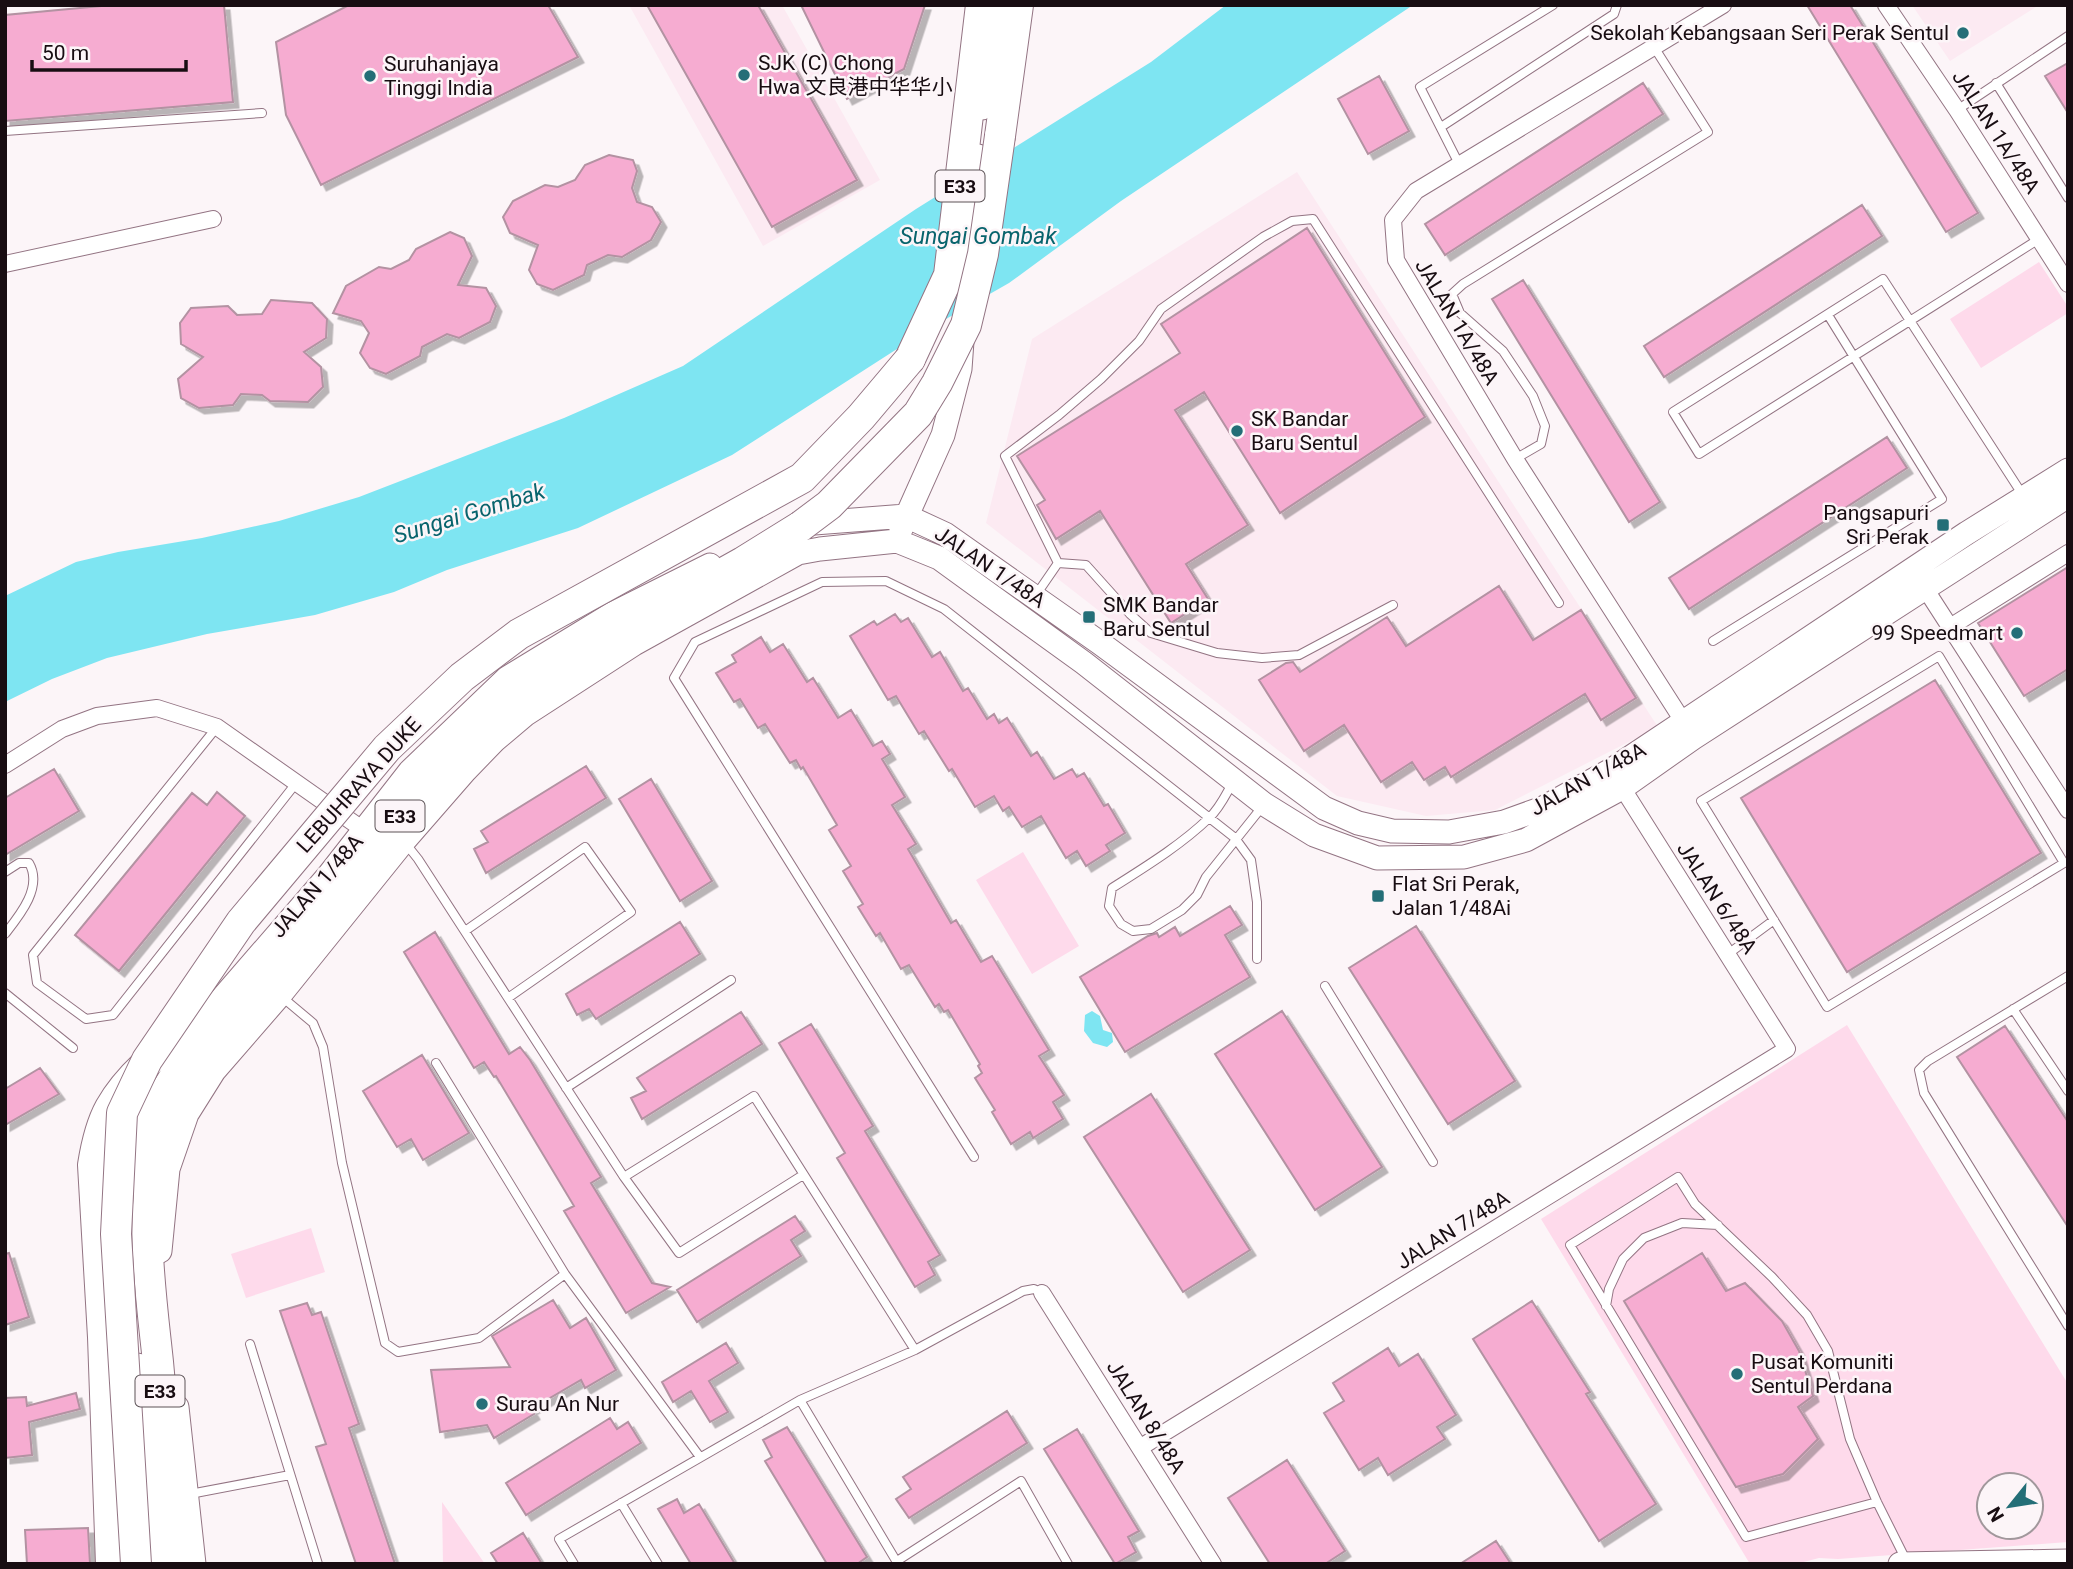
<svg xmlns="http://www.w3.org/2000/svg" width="2073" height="1569" font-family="Roboto,'Noto Sans SC',sans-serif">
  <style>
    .built { fill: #fceaf2 }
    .green { fill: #fedaeb; fill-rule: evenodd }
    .water { fill: #7ee5f2 }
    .building { fill: #f6acd1; stroke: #b392a2; stroke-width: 2; filter: url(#shadow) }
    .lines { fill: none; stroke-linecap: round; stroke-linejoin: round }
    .service-casing { stroke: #937483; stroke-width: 10 }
    .minor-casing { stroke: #937483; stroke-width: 18 }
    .secondary-casing { stroke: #937483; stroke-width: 25 }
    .motorway-casing { stroke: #937483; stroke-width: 32 }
    .service { stroke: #fff; stroke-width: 8 }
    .minor { stroke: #fff; stroke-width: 16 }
    .secondary { stroke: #fff; stroke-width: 23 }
    .motorway { stroke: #fff; stroke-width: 30 }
    .motorway-bridge-casing { stroke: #937483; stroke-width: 32; stroke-linecap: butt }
    .motorway-bridge { stroke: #fff; stroke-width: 30 }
    .poi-dot { fill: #246e77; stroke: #fcf5f8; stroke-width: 2.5 }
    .labels { text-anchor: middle; stroke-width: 5; stroke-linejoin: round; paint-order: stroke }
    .shield { fill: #fcf5f8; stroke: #5c5357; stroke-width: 2 }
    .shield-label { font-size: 19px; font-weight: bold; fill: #180d12 }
    .poi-label { font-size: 21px; fill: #180d12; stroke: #fcf5f8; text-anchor: start }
    .street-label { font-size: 21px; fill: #180d12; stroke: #fcf5f8 }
    .water-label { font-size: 23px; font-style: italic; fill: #08646d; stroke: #fcf5f8 }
  </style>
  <defs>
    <filter id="shadow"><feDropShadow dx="5.5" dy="5.5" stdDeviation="0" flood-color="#0004"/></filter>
  </defs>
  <rect width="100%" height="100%" fill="#fcf5f8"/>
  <path class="built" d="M629,5H782L880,180L763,246Z
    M1912,5H2039L1950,61Z
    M1297,172L1658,727L1495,810L1426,816L1337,796L986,523L1032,339Z"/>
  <path class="green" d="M2039,262L2068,307V313L1981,368L1950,319Z
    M1023,852L1079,946L1032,974L976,880Z
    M1847,1025L2068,1384V1542L1838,1559L1819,1558L1796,1564H1750L1541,1219ZM1989,1485H2031V1527H1989Z
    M311,1228L325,1272L246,1298L231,1254Z
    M442,1502L485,1564H443Z"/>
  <path class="water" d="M1226,5H1413L1121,201L1009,283L925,331L732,455L578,528L447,570L394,592L315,615L207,634L107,658L52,679L5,702V596L76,562L118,552L202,538L279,521L359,497L564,418L683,366L916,209L1151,62Z
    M1092,1011L1100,1016L1103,1030L1112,1033L1113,1042L1107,1047L1093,1043L1084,1031L1085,1015Z"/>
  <path class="building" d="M112,5H224L233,102L5,121V15Z
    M349,5H548L578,57L321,185L286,115L276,42Z
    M647,5H758L857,180L772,227Z
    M801,5H925L904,69L847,99Z
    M1807,5H1850L1978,213L1946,232Z
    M2068,63V113L2045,76Z
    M1379,76L1409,131L1368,154L1338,99Z
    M1643,83L1663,114L1445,255L1425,224Z
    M609,155L633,160L637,171L632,188L637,202L652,207L661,222L651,240L622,257L608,255L587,265L584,275L553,290L537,284L529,270L538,245L510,233L503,217L513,201L545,185L558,187L575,180L585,165Z
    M1862,205L1882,236L1664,377L1644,346Z
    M1307,228L1425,417L1280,513L1204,392L1175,410L1248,525L1186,564L1208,599L1171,623L1100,511L1056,539L1037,505L1045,500L1017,456L1180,353L1161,324Z
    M450,232L464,238L472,256L458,285L486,288L496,306L490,322L459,338L447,334L422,347L420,356L386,374L370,368L360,353L369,333L361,321L333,313L346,286L379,267L391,269L409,260L416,249Z
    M1523,280L1660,502L1629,522L1492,299Z
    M271,300L312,303L327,319L326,338L304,352L321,367L323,387L308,402L270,401L262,395L241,394L233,405L199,408L181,398L178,379L203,357L181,344L180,323L191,308L228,306L237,315L262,314Z
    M1887,437L1907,468L1689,609L1669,578Z
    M2068,567V669L2024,696L1978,623Z
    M1499,586L1533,640L1581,610L1636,698L1601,720L1585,694L1451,777L1445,767L1424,780L1412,762L1381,782L1344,725L1304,751L1259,680L1286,663L1293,662L1300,672L1387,617L1406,646Z
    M895,614L901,622L908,618L932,657L940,652L963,691L968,688L987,719L994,714L999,723L1007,718L1031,756L1037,752L1054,779L1072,769L1077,777L1084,773L1104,806L1108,804L1125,833L1106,845L1110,851L1086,866L1077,851L1066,858L1041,816L1022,827L1009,807L1003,811L994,796L975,807L952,769L949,771L924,731L919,734L896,696L888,700L850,636L874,621L877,625Z
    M761,637L770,652L783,644L807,682L813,678L838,718L851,710L873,746L882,741L890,754L882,759L905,797L892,805L916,844L908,849L951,923L956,920L981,962L992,956L1049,1050L1039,1056L1064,1095L1053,1102L1063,1119L1033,1138L1030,1132L1011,1144L992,1112L995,1110L975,1078L982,1073L978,1066L980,1064L948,1010L944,1012L939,1004L935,1007L909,965L901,969L880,933L876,936L858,907L863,904L843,871L851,866L829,830L837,825L803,767L801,769L796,760L790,763L765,724L758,728L740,699L734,702L716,673L736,662L732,655Z
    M1935,680L2041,853L1847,972L1741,798Z
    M586,766L606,798L486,873L474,849L488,842L481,831Z
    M54,769L79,811L5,855V798Z
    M651,779L712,881L680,901L619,799Z
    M217,792L245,816L119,971L75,935L192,793L207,805Z
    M1230,906L1242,925L1225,935L1250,977L1125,1052L1080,977L1148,936L1157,933L1159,937L1175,927L1180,936Z
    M680,922L700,954L596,1019L589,1009L577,1015L566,994Z
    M1416,926L1515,1081L1448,1124L1349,968Z
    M435,932L509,1054L520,1047L530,1060L601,1177L591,1183L652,1283L670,1287L626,1313L564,1211L574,1206L496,1076L494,1077L484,1062L474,1068L404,952Z
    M1282,1011L1382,1167L1315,1210L1215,1054Z
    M741,1012L762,1044L642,1119L631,1098L646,1091L637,1078Z
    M811,1024L873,1126L865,1131L940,1255L928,1262L935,1275L915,1287L837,1158L845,1153L779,1043Z
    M2005,1026L2068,1122V1227L1957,1057Z
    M422,1055L469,1133L423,1160L411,1139L397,1147L363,1091Z
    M40,1068L59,1094L5,1125V1089Z
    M1151,1094L1250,1250L1183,1292L1084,1137Z
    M795,1216L805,1231L791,1240L801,1256L697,1322L677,1290Z
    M9,1253L29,1317L5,1325V1254Z
    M1702,1253L1726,1291L1745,1283L1782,1321L1799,1351L1813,1396L1798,1407L1818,1439L1783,1474L1736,1487L1624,1301Z
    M553,1300L570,1328L586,1318L616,1370L585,1388L581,1380L531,1409L534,1414L494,1438L487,1425L440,1432L431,1370L510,1367L492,1336Z
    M1532,1301L1590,1392L1586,1394L1656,1504L1599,1541L1473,1339Z
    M307,1303L312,1315L321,1312L359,1424L349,1428L395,1564H356L316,1447L326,1444L280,1311Z
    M726,1343L738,1363L709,1381L728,1412L710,1422L691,1391L673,1402L662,1382Z
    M1388,1348L1399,1366L1418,1354L1456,1415L1437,1427L1445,1439L1388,1475L1378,1458L1359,1470L1324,1413L1344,1401L1333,1383Z
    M76,1393L80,1409L29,1422L32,1455L5,1458V1398L26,1397L27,1406Z
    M1007,1411L1027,1443L909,1518L896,1499L911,1489L903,1477Z
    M610,1418L617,1429L628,1422L641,1443L526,1515L506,1483Z
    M787,1427L867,1557L857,1564H827L765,1461L772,1457L763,1440Z
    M1077,1429L1139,1531L1128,1537L1136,1552L1115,1564L1044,1449Z
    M1287,1460L1345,1551L1325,1564H1270L1228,1498Z
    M677,1499L684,1513L699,1504L735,1564H691L658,1509Z
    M88,1528L90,1564H27L25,1530Z
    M523,1533L542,1564H498L491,1553Z
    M1496,1541L1511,1564H1460Z"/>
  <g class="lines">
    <g class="service-casing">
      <path id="service" d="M1996,83L2068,198
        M1957,110L2068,36
        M1441,127L1614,14L1617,5
        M5,131L262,113
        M1459,164L1420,87L1553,5
        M1515,459L1541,444L1545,426L1533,396L1503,351L1460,313L1452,294L1463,284L1708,132L1654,47
        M2024,497L1883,279L1673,412L1699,454C1813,382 1926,311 2039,239
        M1058,563L1086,565L1130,614L1151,633L1217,653L1262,658L1299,655L1393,605
        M1036,595L1058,563L1005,456L1059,415L1101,379L1139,341L1161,309L1263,237L1292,221L1313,219L1559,603
        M1713,641L1942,499L1828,315
        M1939,656L2064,863L1827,1007L1701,801Z
        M217,727L33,955L37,983L86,1019L113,1015L297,782
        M1233,782C1226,794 1220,808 1209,818C1181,845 1145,867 1112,888L1109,906L1121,924L1133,931L1151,929L1182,910L1197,895L1206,877L1262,807
        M406,844L418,859L624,1177L679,1253L803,1175
        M5,872L19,863H29C43,887 20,915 5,934
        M465,931L585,847L631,912L508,998
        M1728,954L1774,920
        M2068,976L1928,1061L1919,1070L1924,1093L2068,1326
        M1325,986L1433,1162
        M5,993L73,1048
        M282,997L313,1023L323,1047L342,1163L385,1343L398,1352L479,1338L565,1274L700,1457
        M2013,1009L2068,1091
        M436,1063L565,1274
        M566,1088L731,980
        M974,1157L674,678L695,642L822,582L886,581L944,609L1235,838L1251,860L1257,902V959
        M624,1177L754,1096L915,1350
        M1606,1306L1609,1289L1623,1259L1644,1238L1682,1223L1718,1225
        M250,1344L318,1564
        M800,1400L898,1564
        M190,1494L290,1475
        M1877,1502L1746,1537L1570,1245L1678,1177L1695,1204L1772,1277L1807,1315L1828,1351L1850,1439L1877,1502L1907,1562
        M621,1503L658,1564
        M897,1561L1021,1481L1068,1564
        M574,1564L559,1539L800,1400L915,1350L1023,1291L1034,1289L1042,1293"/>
    </g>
    <g class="minor-casing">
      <path id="minor" d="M1886,5L1957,110L2068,284
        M5,264L213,219
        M1919,579L2068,810
        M1950,627L2068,553
        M1688,729L1515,459L1396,260L1393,220L1416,191L1723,5
        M5,765L62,729L97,716L157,708L217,727L365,831
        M1042,1293L1213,1564
        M1141,1447L1787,1049L1618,781"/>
    </g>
    <g class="secondary-casing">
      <path id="secondary" d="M982,108L984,88L1006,5
        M966,285L978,156
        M801,524L906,516L945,534L1100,643L1324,808L1358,823L1392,831L1449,832L1504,822L1543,808L1613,769L1967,533L2068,470
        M901,529L943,435L960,369L962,341
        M129,1184L137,1146L151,1108L212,1010L328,876L410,771L507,678L612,614L710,565
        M160,1251L168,1169L187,1114L214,1071L280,995L404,841L465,771L494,741L526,714L634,644L798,553L820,549L897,541L939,558L1084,663L1264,804L1314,835L1377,858L1464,857L1526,840L1622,788L1693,738L2068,496
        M138,1365L157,1564
        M177,1407L194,1564
        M1900,1564L2068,1561"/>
    </g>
    <g class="motorway-casing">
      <path id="motorway" d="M1000,136L1018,5
        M910,359L949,275L981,5
        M111,1564L103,1337L93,1165C96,1146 100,1126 110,1108C133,1067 177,1039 212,1010
        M178,1564C171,1497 164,1430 158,1362C151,1295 139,1216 156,1151C166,1112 191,1075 213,1042L470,732L555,667L743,562L801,526"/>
    </g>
    <use href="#service" class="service"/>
    <use href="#minor" class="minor"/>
    <use href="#secondary" class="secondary"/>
    <use href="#motorway" class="motorway"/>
    <g class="motorway-bridge-casing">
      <path id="motorway-bridge" d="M801,526L829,505L918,414L937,383L966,325L983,254L1000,136
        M136,1564L116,1234L122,1113L147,1060L241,922L387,748L462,677L519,634L802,478L861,417L910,359"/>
    </g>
    <use href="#motorway-bridge" class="motorway-bridge"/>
  </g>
  <g class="poi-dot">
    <circle cx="1963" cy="33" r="7"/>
    <circle cx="744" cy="75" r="7"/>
    <circle cx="370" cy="76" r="7"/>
    <circle cx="1237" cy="431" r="7"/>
    <rect x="1936" y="518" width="14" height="14" rx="3.5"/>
    <rect x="1082" y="610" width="14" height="14" rx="3.5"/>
    <circle cx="2017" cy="633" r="7"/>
    <rect x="1371" y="889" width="14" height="14" rx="3.5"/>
    <circle cx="1737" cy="1374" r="7"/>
    <circle cx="482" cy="1404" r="7"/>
  </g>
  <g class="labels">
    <g class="shield">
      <rect x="935.5" y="170.5" width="49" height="31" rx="5"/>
      <rect x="375.5" y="800.5" width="49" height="31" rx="5"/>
      <rect x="135.5" y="1375.5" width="49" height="31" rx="5"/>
    </g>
    <g class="shield-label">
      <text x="960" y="193">E33</text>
      <text x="400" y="823">E33</text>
      <text x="160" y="1398">E33</text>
    </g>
    <g class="poi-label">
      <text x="1949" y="40" text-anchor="end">Sekolah Kebangsaan Seri Perak Sentul</text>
      <text x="758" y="70">SJK (C) Chong<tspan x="758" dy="24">Hwa 文良港中华华小</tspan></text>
      <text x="384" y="71">Suruhanjaya<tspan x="384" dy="24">Tinggi India</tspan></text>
      <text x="1251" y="426">SK Bandar<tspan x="1251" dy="24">Baru Sentul</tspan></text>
      <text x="1929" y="520" text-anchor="end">Pangsapuri<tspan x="1929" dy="24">Sri Perak</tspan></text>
      <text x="1103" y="612">SMK Bandar<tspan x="1103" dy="24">Baru Sentul</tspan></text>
      <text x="2003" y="640" text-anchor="end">99 Speedmart</text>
      <text x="1392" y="891">Flat Sri Perak,<tspan x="1392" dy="24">Jalan 1/48Ai</tspan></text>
      <text x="1751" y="1369">Pusat Komuniti<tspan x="1751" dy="24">Sentul Perdana</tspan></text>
      <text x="496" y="1411">Surau An Nur</text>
    </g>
    <g class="street-label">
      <text transform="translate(1996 132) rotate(57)" y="7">JALAN 1A/48A</text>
      <text transform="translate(1457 322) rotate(59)" y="7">JALAN 1A/48A</text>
      <text transform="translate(990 567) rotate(34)" y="7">JALAN 1/48A</text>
      <text transform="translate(1588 779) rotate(-29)" y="7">JALAN 1/48A</text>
      <text transform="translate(359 785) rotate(-48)" y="7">LEBUHRAYA DUKE</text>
      <text transform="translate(317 886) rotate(-49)" y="7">JALAN 1/48A</text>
      <text transform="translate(1717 898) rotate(57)" y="7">JALAN 6/48A</text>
      <text transform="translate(1453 1230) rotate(-32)" y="7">JALAN 7/48A</text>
      <text transform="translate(1146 1417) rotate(58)" y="7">JALAN 8/48A</text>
    </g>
    <g class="water-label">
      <text x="978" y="244">Sungai Gombak</text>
      <text transform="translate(469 513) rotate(-17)" y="8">Sungai Gombak</text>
    </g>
  </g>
  <rect width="2073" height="1569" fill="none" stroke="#180d12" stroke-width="14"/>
  <g transform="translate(2010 1506) rotate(240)"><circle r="33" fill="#fcf5f8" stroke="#a1989c" stroke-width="2"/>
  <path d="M0-5L12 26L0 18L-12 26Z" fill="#246e77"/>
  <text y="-10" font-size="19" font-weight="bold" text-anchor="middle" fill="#180d12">N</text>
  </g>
  <path d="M32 60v10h154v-10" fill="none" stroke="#180d12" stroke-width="3.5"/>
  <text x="42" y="60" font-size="21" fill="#180d12" stroke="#fcf5f8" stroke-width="5" paint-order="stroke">50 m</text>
</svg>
